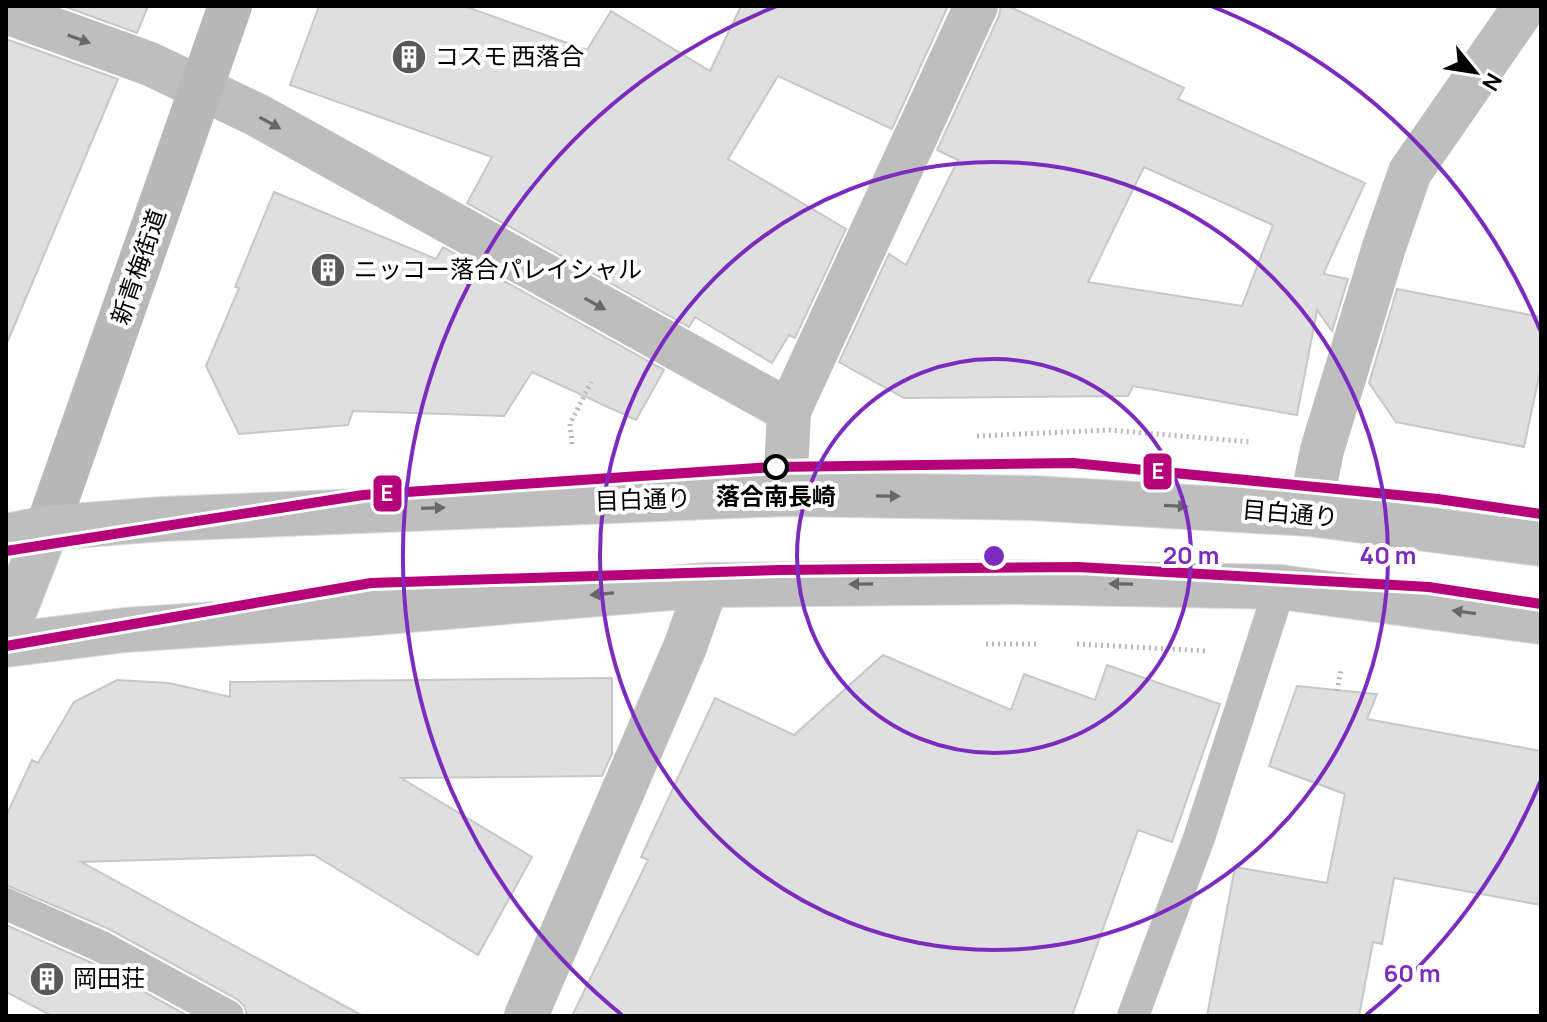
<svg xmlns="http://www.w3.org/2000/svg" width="1547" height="1022" font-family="Manrope,'Noto Sans JP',sans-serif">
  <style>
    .building { fill: #dfdfdf; stroke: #c7c7c7; stroke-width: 2; fill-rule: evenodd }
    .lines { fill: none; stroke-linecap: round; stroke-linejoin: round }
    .primary-casing { stroke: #dbdbdb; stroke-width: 46 }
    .path { stroke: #b9b9b9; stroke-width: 5; stroke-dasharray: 2 4; stroke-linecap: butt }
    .service { stroke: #bebebe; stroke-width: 32 }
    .minor { stroke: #bebebe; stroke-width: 44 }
    .secondary { stroke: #b8b8b8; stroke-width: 44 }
    .primary { stroke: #bebebe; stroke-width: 44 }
    .metro-1-casing { stroke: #fff; stroke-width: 16 }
    .metro-1 { stroke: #b6007a; stroke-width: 10 }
    .oneway { fill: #686868 }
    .ring { fill: none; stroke: #7b2cbf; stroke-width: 4 }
    .stop-dot { fill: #fff; stroke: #000; stroke-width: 4 }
    .labels { text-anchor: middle; stroke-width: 8; stroke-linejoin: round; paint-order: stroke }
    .poi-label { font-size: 24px; fill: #000; stroke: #fff; text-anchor: start }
    .street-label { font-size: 24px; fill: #000; stroke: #fff }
    .stop-label { font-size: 24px; font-weight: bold; fill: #000; stroke: #fff }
    .centre { fill: #7b2cbf; stroke: #fff; stroke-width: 4 }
    .ring-label { font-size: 24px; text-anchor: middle; font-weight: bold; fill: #7b2cbf; stroke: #fff; stroke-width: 8; stroke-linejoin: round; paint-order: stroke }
    .line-badge { stroke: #fff; stroke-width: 3 }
    .badge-label { font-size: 22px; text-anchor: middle; font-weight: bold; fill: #fff }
  </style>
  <rect width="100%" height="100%" fill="#fff"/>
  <path class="building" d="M63,6H148L137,33Z
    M319,6H464L587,50L611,11L710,71L741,6H948L892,129L778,76L728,159L846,229L795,338L789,335L772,363L695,317L689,327L467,203L492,157L290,85Z
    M1001,6H1008L1184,88L1178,99L1365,183L1325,270L1324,274L1348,279L1332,331L1317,310L1297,415L1133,386L1128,396L904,398L839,362L889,254L906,265L958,160L937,150L999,16ZM1144,167L1273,225L1242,306L1088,282Z
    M6,39L118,79L7,343H6Z
    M274,192L436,259L443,247L664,370L636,420L532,372L504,416L353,411L348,425L239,434L206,366L239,288L235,287Z
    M1397,289L1541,317V367L1524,447L1396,422L1369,383Z
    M883,655L1011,710L1024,674L1095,700L1107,665L1220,704L1172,842L1138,830L1072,1016H572L648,860L641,857L715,698L794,735Z
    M612,678V754L602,776L401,778L532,857L478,955L314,855L81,862L363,1016H247L245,1007L237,999L109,929L6,885V816L32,760L38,763L74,702L117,680L169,683L230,697V682Z
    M1297,686L1377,694L1367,719L1541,751V905L1394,878L1382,944L1373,942L1359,1016H1207L1235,867L1327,883L1345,794L1269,766Z
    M6,925L92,963L188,1016H52L6,992Z"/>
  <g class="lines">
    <g class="primary-casing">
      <path id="primary" d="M6,536L47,528L162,519L785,494L1032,498L1309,514L1541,544
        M6,633L47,528
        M6,645L125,630L350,615L707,585L1014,582L1280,587L1541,622"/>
    </g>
    <path class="path" d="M977,436L1108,430L1252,442
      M572,444L570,424L591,382
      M986,644H1036
      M1077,644L1207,651
      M1337,691L1341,670"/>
    <path class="service" d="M6,904L100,946L228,1016
      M1133,1016L1199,838L1280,587"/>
    <path class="minor" d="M6,12L150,64L257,115L789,411
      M785,494L789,411L976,6
      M1309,514L1322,450L1384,247L1410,172L1525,6
      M526,1016L685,647L707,585"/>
    <path class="secondary" d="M47,528L230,6"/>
    <use href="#primary" class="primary"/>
    <g class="metro-1-casing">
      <path id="metro-1" d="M6,551L363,495L773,467L1073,463L1438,499L1541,514
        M6,646L371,583L780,570L1078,567L1429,587L1541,604"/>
    </g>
    <use href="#metro-1" class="metro-1"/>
  </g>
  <defs><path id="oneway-solid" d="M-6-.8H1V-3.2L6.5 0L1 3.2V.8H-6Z" transform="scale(2)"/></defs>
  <g class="oneway">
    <use href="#oneway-solid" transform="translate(79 39) rotate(20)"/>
    <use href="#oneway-solid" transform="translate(270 123) rotate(29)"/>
    <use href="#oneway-solid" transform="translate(595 304) rotate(29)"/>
    <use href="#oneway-solid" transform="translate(888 496) rotate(1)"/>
    <use href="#oneway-solid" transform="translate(1176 506) rotate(3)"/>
    <use href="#oneway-solid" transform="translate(433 508) rotate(-2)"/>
    <use href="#oneway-solid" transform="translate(861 584) rotate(179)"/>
    <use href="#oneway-solid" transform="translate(1121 584) rotate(-179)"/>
    <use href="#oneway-solid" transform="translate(602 594) rotate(175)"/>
    <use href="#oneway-solid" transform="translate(1464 612) rotate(-172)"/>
  </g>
  <g class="ring">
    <circle cx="994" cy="556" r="197"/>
    <circle cx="994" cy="556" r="394"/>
    <path d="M1540 782A591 591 0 0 1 1366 1015M622 1015A591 591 0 0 1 777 6M1211 6A591 591 0 0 1 1540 330"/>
  </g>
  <defs>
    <g id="building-disc" transform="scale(1.8)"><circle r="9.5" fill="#595959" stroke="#fff"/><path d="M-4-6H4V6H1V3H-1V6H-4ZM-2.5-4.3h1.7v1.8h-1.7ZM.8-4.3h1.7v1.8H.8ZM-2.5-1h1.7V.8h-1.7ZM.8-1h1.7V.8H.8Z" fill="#fff"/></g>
  </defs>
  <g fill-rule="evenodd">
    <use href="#building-disc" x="409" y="57"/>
    <use href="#building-disc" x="328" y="270"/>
    <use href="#building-disc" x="47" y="979"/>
  </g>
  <circle class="stop-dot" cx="776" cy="467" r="11"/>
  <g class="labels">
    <g class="poi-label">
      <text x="435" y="65">コスモ 西落合</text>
      <text x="354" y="278">ニッコー落合パレイシャル</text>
      <text x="73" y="987">岡田荘</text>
    </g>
    <g class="street-label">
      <text transform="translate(139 267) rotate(-71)" y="8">新青梅街道</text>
      <text transform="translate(643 500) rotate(-2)" y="8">目白通り</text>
      <text transform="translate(1290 514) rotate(5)" y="8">目白通り</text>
    </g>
    <g class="stop-label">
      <text x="776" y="505">落合南長崎</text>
    </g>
  </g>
  <circle cx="994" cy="556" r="12" class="centre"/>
  <g class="ring-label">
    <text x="1191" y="564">20 m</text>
    <text x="1388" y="564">40 m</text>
    <text x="1412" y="982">60 m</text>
  </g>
  <g class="line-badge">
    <rect x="1142" y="452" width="31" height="39" rx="8" fill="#b6007a"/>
    <rect x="372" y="474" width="31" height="39" rx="8" fill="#b6007a"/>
  </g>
  <g class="badge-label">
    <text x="1158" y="479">E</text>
    <text x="387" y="501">E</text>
  </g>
  <rect width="1547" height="1022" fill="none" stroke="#000000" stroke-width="16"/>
  <g transform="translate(1475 72) rotate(120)" stroke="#ffffff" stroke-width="6" paint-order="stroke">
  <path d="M0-6L14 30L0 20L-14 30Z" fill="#000000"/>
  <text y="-12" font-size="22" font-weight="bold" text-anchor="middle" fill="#000000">N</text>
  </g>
</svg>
